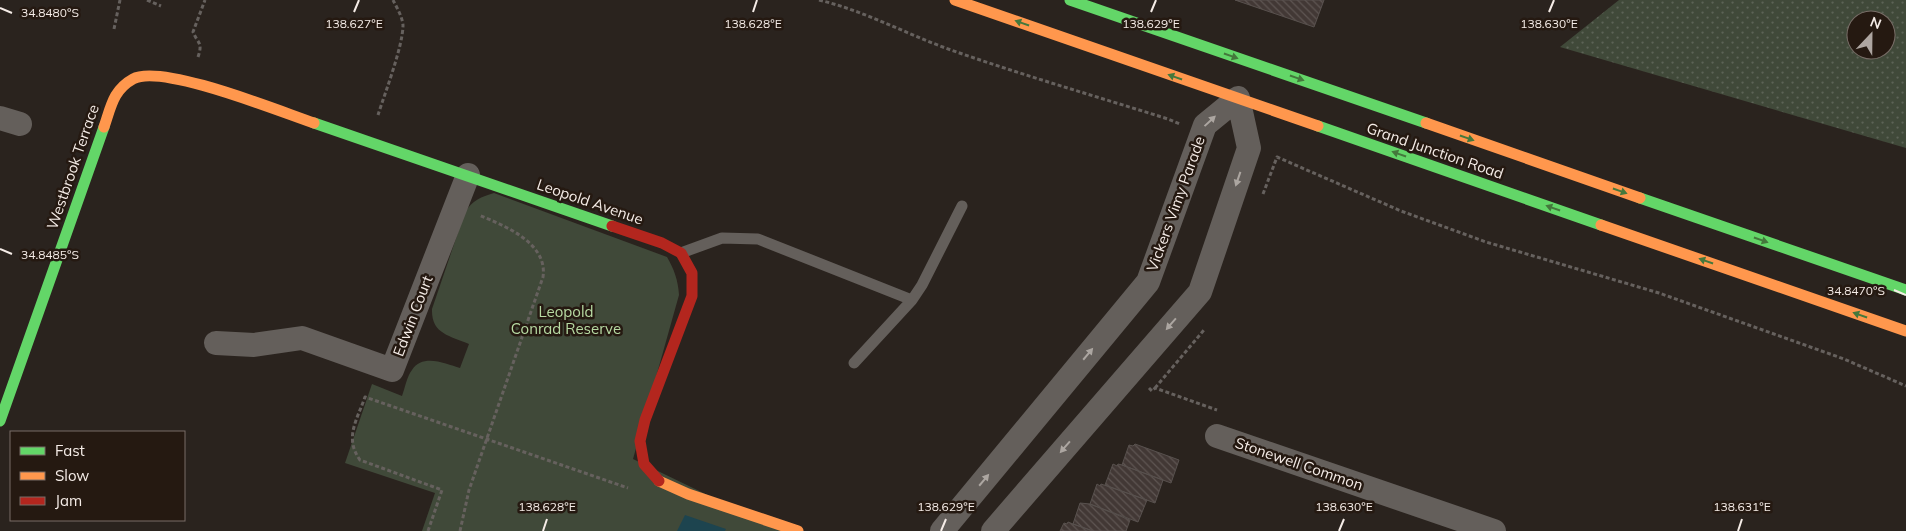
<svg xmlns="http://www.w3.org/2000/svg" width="1906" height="531" font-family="Mulish,sans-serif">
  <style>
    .grass { fill: url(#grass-dots); fill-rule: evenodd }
    .park { fill: #404939 }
    .water { fill: #1d444f }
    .building { fill: url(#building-back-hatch); stroke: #58514e }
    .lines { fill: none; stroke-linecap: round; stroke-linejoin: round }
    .path { stroke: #66615e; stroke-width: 3; stroke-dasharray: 4 2.5; stroke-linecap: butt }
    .lane { stroke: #645f5b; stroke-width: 11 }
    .street { stroke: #645f5b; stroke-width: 24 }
    .fast { stroke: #63d668; stroke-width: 11 }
    .slow { stroke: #ff974d; stroke-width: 11 }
    .jam { stroke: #b3261e; stroke-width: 11 }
    .oneway { fill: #44783c }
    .oneway2 { fill: #aca6a1 }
    .ticks { fill: none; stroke: #f5ece7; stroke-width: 2 }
    .labels { text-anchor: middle; stroke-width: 5; stroke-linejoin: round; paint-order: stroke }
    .street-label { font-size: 15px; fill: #f5ece7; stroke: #251911 }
    .park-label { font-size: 15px; fill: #b7daa3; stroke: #251911 }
    .ticks-label { font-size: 12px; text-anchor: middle; fill: #f5ece7; stroke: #251911; stroke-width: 5; stroke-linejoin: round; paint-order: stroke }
  </style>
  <defs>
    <pattern id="grass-dots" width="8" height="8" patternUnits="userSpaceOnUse" patternTransform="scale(1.25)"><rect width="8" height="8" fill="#404939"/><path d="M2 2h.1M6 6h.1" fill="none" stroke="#5c6356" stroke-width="1.8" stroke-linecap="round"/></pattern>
    <pattern id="building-back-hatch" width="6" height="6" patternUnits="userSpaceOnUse" patternTransform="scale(1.25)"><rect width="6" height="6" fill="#423835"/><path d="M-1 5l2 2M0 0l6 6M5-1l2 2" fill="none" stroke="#5e5552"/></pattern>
  </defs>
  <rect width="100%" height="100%" fill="#2a231e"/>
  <path class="grass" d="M1619,0H1906V148L1560,47ZM1856,20H1886V50H1856Z"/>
  <path class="park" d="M494,193L667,257C674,269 678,280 679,295L633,459L782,531H422L435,493L345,463L372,384L402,396C405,388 407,376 412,370C423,353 446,364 460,368L469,344C450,336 431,334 432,309L465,212C473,200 481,197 494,193Z"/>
  <path class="water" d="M685,515L726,529L725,531H677Z"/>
  <path class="building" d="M1235,0H1324L1314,27Z
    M1135,444L1179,460L1171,483L1122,465L1129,445L1133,446Z
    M1113,464L1117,466L1118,464L1122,465L1163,480L1155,503L1105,485Z
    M1097,484L1100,486L1101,484L1147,500L1138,522L1090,504Z
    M1080,503L1090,504L1130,520L1126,531H1093L1073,524Z
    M1068,522L1073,524L1093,531H1060L1064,523L1067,524Z"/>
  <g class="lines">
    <path class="path" d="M147,0L161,6
      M819,0C865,11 906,34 951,50C1022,75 1095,96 1168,119L1180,124
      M114,29L120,0
      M198,57C203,42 198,44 193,32L205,0
      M378,115C385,93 403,46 403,25C402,16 397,8 393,0
      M1263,194L1277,157L1401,211L1486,242L1659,293L1844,359L1906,386
      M1149,388L1152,391L1155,388L1217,410
      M1155,388L1204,330
      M428,531L442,490L360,460C344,438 357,420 365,397L628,488
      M460,531L469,490L543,277C548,243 505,226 479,215"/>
    <path class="lane" d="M681,253L722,238L758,239L912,300
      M854,363L912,300L922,285L962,206"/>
    <path class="street" d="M0,118L20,124
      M216,343L254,345L302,338L392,370L468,175
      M1217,436L1494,531
      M942,531L1148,282L1205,125L1238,98L1249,148L1200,292L993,531"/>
    <path class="fast" d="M1070,0L1426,123
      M314,123L612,226
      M1318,126L1601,225
      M1640,198L1906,290
      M0,421L104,127"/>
    <path class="slow" d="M955,0L1318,126
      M1426,123L1640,198
      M104,127C111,107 113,90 133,79C161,63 281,112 314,123
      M1601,225L1906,331
      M659,481L688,494L798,531"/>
    <path class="jam" d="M612,226L662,243L681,253L692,273V296L645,420L640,441L644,464L659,481"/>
  </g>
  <defs><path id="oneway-solid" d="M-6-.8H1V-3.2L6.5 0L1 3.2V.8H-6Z" transform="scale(1.25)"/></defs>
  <g class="oneway">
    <use href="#oneway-solid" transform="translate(1022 23) rotate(-161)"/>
    <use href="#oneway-solid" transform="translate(1231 56) rotate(19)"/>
    <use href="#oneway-solid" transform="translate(1175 77) rotate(-161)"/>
    <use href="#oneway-solid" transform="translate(1297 78) rotate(19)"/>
    <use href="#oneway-solid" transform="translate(1467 138) rotate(19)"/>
    <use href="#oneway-solid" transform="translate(1399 154) rotate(-161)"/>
    <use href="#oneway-solid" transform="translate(1620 191) rotate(19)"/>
    <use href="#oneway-solid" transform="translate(1553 208) rotate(-161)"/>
    <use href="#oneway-solid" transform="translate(1761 240) rotate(19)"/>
    <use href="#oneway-solid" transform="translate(1706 261) rotate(-161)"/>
    <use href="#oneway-solid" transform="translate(1860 315) rotate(-161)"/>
  </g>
  <g class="oneway2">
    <use href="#oneway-solid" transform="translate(1210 121) rotate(-43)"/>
    <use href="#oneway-solid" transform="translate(1238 179) rotate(109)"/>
    <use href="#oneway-solid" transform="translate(1171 324) rotate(131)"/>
    <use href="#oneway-solid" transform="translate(1088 354) rotate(-50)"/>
    <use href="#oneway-solid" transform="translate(1065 447) rotate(131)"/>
    <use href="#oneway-solid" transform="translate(984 480) rotate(-50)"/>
  </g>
  <path class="ticks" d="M0,8L12,13M354,12L359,0M753,12L757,0M1151,12L1156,0M1549,12L1554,0M0,249L12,254M1894,290L1906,295M543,531L547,519M941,531L946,519M1339,531L1344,519M1738,531L1742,519"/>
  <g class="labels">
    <g class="street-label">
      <text transform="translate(1435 151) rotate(19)" y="5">Grand Junction Road</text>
      <text transform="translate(73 167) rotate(-71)" y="5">Westbrook Terrace</text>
      <text transform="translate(590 202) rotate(19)" y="5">Leopold Avenue</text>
      <text transform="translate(1176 204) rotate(-70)" y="5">Vickers Vimy Parade</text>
      <text transform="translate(413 316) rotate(-69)" y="5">Edwin Court</text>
      <text transform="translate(1299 464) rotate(19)" y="5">Stonewell Common</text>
    </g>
    <g class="park-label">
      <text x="566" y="317">Leopold<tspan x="566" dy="17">Conrad Reserve</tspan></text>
    </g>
  </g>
  <g class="ticks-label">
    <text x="50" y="17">34.8480°S</text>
    <text x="354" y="28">138.627°E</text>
    <text x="753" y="28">138.628°E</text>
    <text x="1151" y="28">138.629°E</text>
    <text x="1549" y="28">138.630°E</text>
    <text x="50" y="259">34.8485°S</text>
    <text x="1856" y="295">34.8470°S</text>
    <text x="547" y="511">138.628°E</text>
    <text x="946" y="511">138.629°E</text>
    <text x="1344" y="511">138.630°E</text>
    <text x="1742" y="511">138.631°E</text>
  </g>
  <rect x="10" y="431" width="175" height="90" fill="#251911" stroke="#786d67"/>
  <rect x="20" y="447" width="25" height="8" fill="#63d668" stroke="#786d67"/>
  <text x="55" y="456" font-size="15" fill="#f5ece7">Fast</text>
  <rect x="20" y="472" width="25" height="8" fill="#ff974d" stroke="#786d67"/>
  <text x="55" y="481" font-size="15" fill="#f5ece7">Slow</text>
  <rect x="20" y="497" width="25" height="8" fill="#b3261e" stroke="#786d67"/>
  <text x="55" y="506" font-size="15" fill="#f5ece7">Jam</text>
  <g transform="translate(1871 35) rotate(22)"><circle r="24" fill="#251911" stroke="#786d67"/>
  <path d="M0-4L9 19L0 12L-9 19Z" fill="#aea6a1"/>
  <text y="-8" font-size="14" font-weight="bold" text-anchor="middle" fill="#f5ece7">N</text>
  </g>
</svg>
